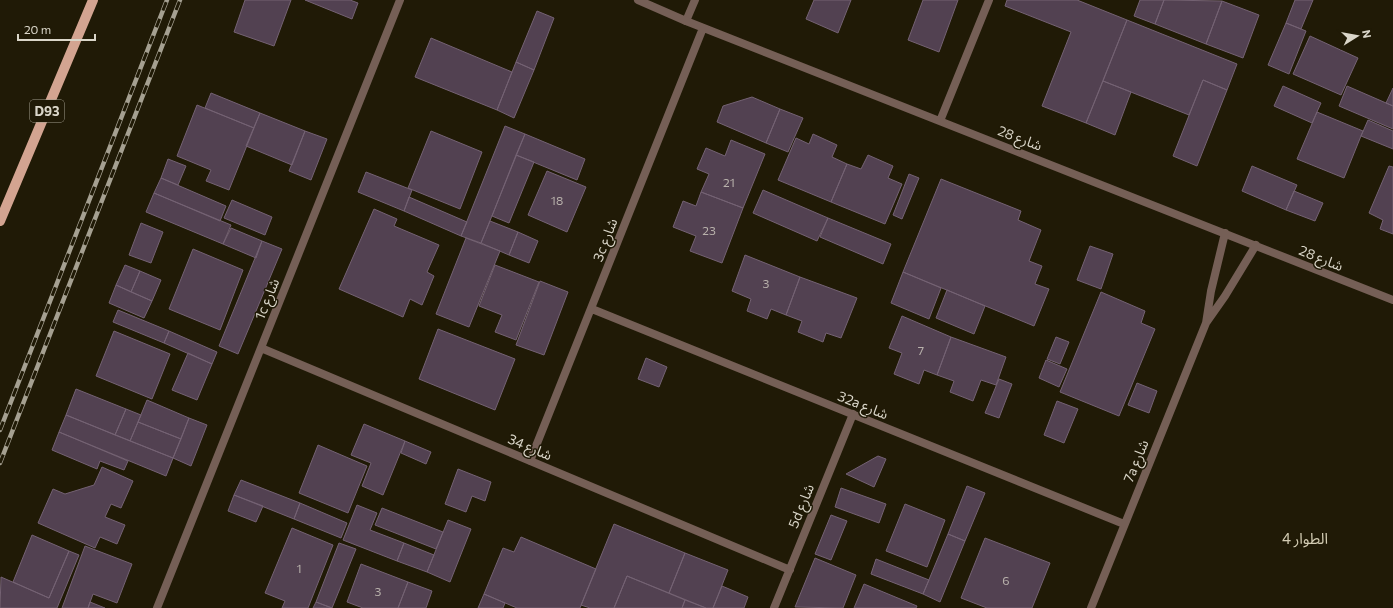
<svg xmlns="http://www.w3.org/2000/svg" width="1393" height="608" font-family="Commissioner,'Noto Sans Arabic',sans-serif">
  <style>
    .building { fill: #524151; stroke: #746273 }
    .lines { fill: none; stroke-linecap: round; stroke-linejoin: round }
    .service { stroke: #755f56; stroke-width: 8 }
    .minor { stroke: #755f56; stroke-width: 8 }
    .primary { stroke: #d3a491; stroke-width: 10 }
    .rail-casing { stroke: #a5a091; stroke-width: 4.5 }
    .rail { stroke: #201a06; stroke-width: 3; stroke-dasharray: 9; stroke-linecap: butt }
    .labels { text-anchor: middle; stroke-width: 3; stroke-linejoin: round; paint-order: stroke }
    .number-label { font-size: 12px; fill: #b8b1ab }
    .shield { fill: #201a06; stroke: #a29e8e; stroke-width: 1 }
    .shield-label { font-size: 13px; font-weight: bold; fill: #dad6c9 }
    .street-label { font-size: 14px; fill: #dad6c9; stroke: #201a06 }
    .neighbourhood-label { font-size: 15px; fill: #d3ccb3; stroke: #201a06 }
  </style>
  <rect width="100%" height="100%" fill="#201a06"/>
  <path class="building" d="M245,0H291L274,46L234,32Z
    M305,0H350L358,3L352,19Z
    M814,0H851L838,33L806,19Z
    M923,0H958L939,52L908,40Z
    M1007,0H1077L1127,20L1086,123L1042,106L1071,32L1005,6Z
    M1140,0H1164L1155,24L1134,16Z
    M1164,0L1222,1L1206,44L1155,24Z
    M1295,0H1313L1301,29L1286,23Z
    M1222,1L1259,15L1243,58L1206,44Z
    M537,11L554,18L534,70L516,62Z
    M1127,20L1237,64L1227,90L1203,80L1189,115L1103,81Z
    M1286,23L1306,31L1289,74L1268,65Z
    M1310,36L1358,58L1341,95L1293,74Z
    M431,38L512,72L497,110L415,77Z
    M516,62L534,70L514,118L497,110Z
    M1203,80L1227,90L1197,166L1173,156Z
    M1103,81L1131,92L1115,135L1086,123Z
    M1283,86L1321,103L1312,123L1274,106Z
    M1347,86L1393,106V129L1339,106Z
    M1393,88V106L1386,103Z
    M211,93L260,113L254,128L205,108Z
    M752,97L780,109L766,143L717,122L723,106Z
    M197,105L254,128L229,190L206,181L211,170L177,156Z
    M780,109L803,118L788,152L766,143Z
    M1317,112L1363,131L1344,178L1297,159Z
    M260,113L305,131L292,165L246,146Z
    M1368,120L1393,131V149L1361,136Z
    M505,126L525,134L481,243L461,236Z
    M305,131L327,139L311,180L289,171Z
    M431,131L482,152L460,209L408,188Z
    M525,134L585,159L577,180L516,155Z
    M813,134L837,145L832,157L847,164L831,202L778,180L796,138L809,144Z
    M731,140L765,154L743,208L701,192L709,174L697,169L706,148L725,156Z
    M516,155L534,162L509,223L492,216Z
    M868,155L893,166L888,178L902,184L885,224L831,202L847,164L861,169Z
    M168,159L186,166L178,185L161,178Z
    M1252,166L1297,185L1286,210L1242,191Z
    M1389,166L1393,167V234L1380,229L1383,220L1369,213Z
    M547,171L586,187L567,232L528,215Z
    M366,172L412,190L404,211L358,192Z
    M909,174L919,178L902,219L893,215Z
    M161,178L226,206L220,221L154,193Z
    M941,179L1021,211L1018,220L1041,230L1029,261L1042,266L1035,284L1049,289L1034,326L903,272Z
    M763,190L828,218L817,241L753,213Z
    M1294,191L1323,203L1315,221L1286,210Z
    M701,192L743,208L722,263L690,251L696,236L673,227L683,201L696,206Z
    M154,193L231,225L223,244L146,212Z
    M409,197L467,222L461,236L404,211Z
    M232,200L272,217L265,235L224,218Z
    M374,209L397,219L394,226L439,245L427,272L434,276L422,305L410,299L403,317L339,289Z
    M828,218L891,244L883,264L820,237Z
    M490,221L518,232L509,255L481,243Z
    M141,223L163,232L151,263L129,255Z
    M231,228L262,241L256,258L223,244Z
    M518,232L538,241L529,263L509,255Z
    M466,238L500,251L469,327L436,314Z
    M262,241L282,249L238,354L219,346Z
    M1090,246L1113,254L1101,289L1077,280Z
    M193,249L243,270L220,330L169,309Z
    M745,255L800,277L786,315L771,309L767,319L747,311L751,299L732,291Z
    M125,265L140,271L131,292L116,285Z
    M495,265L539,282L516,340L495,332L502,315L479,306Z
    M140,271L161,280L152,301L131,292Z
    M903,272L941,288L929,319L891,303Z
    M800,277L857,298L841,338L826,333L823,342L798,332L802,321L786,315Z
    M540,281L568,292L544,355L516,345Z
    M116,285L152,301L144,318L109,303Z
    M947,290L985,306L974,334L936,318Z
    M1101,292L1145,311L1141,323L1155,329L1119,416L1060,392Z
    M118,310L169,331L164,343L113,322Z
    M902,316L951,337L937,375L924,370L919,384L894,374L902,353L889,348Z
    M438,329L515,359L495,410L419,379Z
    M114,331L170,354L152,399L96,376Z
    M169,331L217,352L212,364L164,343Z
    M951,337L1006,357L996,385L981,380L973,401L950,392L954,381L937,375Z
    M1056,337L1069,342L1060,364L1047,359Z
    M188,353L212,364L197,400L172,390Z
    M646,358L667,367L659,387L638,379Z
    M1046,360L1067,369L1059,387L1039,378Z
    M999,379L1012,384L999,418L985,413Z
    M1137,383L1157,391L1149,413L1128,405Z
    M76,389L126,409L115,435L66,415Z
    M147,400L189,418L181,439L138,422Z
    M1057,401L1078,409L1064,443L1044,435Z
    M126,409L141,415L130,441L115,435Z
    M66,415L173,458L166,476L59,432Z
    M189,418L207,425L191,466L173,458Z
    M138,422L181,439L173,458L130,441Z
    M364,424L405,441L383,495L362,486L371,463L351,455Z
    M59,432L128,461L124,470L100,461L97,469L52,450Z
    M405,441L431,452L426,464L401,453Z
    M318,445L367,466L348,513L299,493Z
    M878,456L886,459L874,487L846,474Z
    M102,467L133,481L121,508L111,504L105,517L125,525L117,544L100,537L95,548L38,523L53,489L65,494L94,485Z
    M458,469L491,482L485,501L472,496L466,512L445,504Z
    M241,480L300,503L294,519L234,495Z
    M967,486L985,493L965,541L948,534Z
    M841,488L886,504L879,523L835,507Z
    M234,495L263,506L256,522L228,511Z
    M300,503L347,523L341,538L294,519Z
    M905,504L945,520L927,567L886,551Z
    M357,505L377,513L370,530L404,543L397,561L343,540Z
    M382,508L443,532L436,549L375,525Z
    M831,515L847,521L831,560L815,554Z
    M448,520L471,529L450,582L427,572Z
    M614,524L685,553L669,593L627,576L614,608H590L581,605Z
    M292,528L333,545L308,608H282L285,601L265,593Z
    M948,534L965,541L940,602L923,594Z
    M32,535L69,551L49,598L13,582Z
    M521,537L596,569L580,608H517L484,594L503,548L514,552Z
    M985,538L1050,563L1032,608H987L961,598Z
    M339,543L356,549L332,608L316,602Z
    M404,543L434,555L427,572L397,561Z
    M85,546L132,564L117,603L93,594L88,608H62Z
    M69,551L79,555L57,608H0L1,577L49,598Z
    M685,553L728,570L713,608H706L669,593Z
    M815,558L856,575L843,608L795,607Z
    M876,559L929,580L923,594L871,574Z
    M361,564L408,582L398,608H363L347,602Z
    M627,576L685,600L682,608H614Z
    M408,582L432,591L426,608H398Z
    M864,584L917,606L916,608H854Z
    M722,586L748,597L744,608H713Z
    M484,594L505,603L503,608H478Z
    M685,600L706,608H682Z
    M90,602L105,608H88Z
    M316,602L332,608H313Z"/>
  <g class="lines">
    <path class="service" d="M686,21L695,0"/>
    <path class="minor" d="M638,0L686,21L1393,300
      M940,121L989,0
      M592,309L1124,524
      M1206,323L1225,296L1256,245
      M261,348L790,570
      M530,461L703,28
      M157,608L400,0
      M774,608L853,414
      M1091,608L1206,323L1211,291L1225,233"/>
    <path class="primary" d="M0,221L93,0"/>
    <g class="rail-casing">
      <path id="rail" d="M0,430L167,0
        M0,463L180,0"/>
    </g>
    <use href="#rail" class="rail"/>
  </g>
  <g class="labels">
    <g class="number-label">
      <text x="729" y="187">21</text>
      <text x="557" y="205">18</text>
      <text x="709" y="235">23</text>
      <text x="766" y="288">3</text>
      <text x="921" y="355">7</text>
      <text x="299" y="573">1</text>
      <text x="1006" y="585">6</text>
      <text x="378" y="596">3</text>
    </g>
    <rect class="shield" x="30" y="100" width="34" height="22" rx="3"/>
    <g class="shield-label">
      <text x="47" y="116">D93</text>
    </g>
    <g class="street-label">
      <text transform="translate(1020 138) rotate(21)" y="5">شارع 28</text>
      <text transform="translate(605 240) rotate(-69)" y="5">3c شارع</text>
      <text transform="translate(1321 258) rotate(22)" y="5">شارع 28</text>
      <text transform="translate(267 299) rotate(-68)" y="5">1c شارع</text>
      <text transform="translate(863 405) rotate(22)" y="5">32a شارع</text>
      <text transform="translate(530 447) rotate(23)" y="5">شارع 34</text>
      <text transform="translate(1136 461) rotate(-68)" y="5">7a شارع</text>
      <text transform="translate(801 506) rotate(-68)" y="5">5d شارع</text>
    </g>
    <g class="neighbourhood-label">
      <text x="1305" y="544">الطوار 4</text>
    </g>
  </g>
  <g transform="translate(1357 36) rotate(79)" stroke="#201a06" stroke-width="3" paint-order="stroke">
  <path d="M0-3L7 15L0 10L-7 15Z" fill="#dad6c9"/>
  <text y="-6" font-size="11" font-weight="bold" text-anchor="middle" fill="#dad6c9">N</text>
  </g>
  <path d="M18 34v6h77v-6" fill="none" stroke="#dad6c9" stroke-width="2"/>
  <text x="24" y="34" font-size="12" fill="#dad6c9" stroke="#201a06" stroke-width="3" paint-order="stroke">20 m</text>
</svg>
